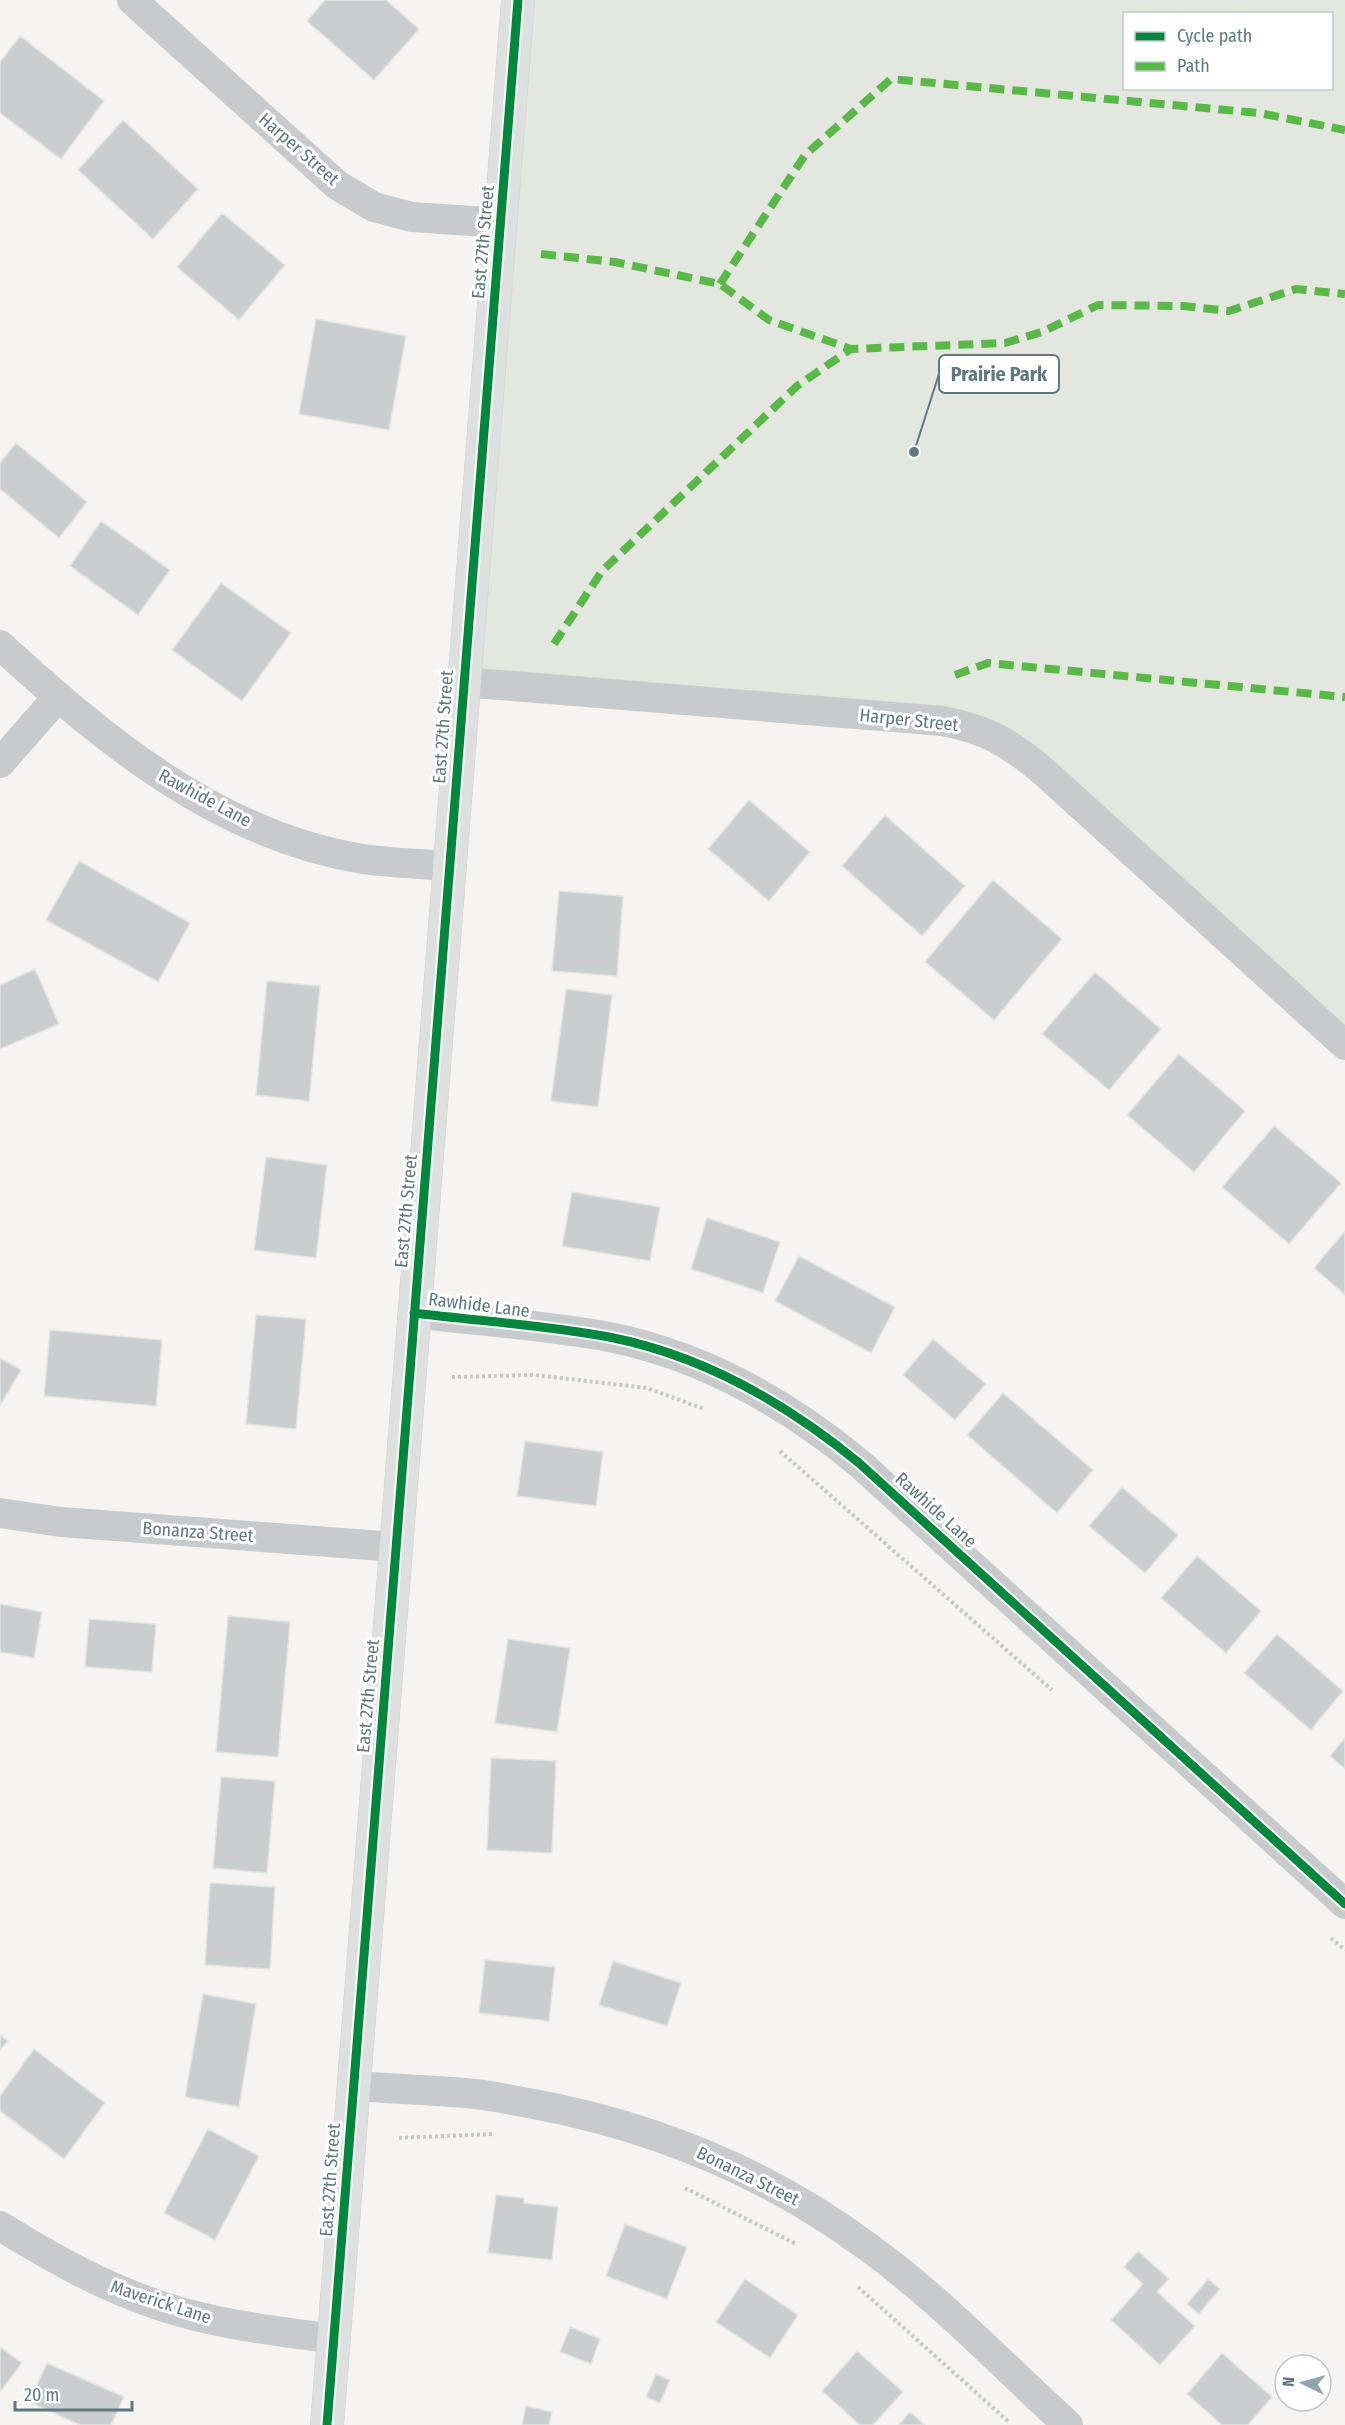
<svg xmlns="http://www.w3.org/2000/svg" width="1345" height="2425" font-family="'Fira Sans Condensed',sans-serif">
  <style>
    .green { fill: #e4e6e0; fill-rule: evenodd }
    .building { fill: #cbcece; stroke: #e4e4e3; stroke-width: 1.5 }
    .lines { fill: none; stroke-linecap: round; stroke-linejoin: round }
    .secondary-casing { stroke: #d1d2d3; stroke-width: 34 }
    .path { stroke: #c6c8c8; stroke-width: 4; stroke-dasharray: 3 3; stroke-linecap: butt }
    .street { stroke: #c9cacb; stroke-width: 30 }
    .secondary { stroke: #dedfdf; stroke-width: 33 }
    .quiet { stroke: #58b947; stroke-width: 8; stroke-dasharray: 15 8; stroke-linecap: butt }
    .cycleway-casing { stroke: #fff; stroke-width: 13 }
    .cycleway { stroke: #00873e; stroke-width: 9 }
    .labels { text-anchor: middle; stroke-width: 6; stroke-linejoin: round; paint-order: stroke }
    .street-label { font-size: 18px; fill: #5e797f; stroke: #fff }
    .leader { fill: none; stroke: #5e797f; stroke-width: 2 }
    .callout-dot { fill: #5e797f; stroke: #fff; stroke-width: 2 }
    .callout { fill: #fff; stroke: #5e797f; stroke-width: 2 }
    .callout-label { font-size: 20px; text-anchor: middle; font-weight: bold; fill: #5e797f }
  </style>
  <rect width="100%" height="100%" fill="#f5f4f3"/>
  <path class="green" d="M518,0H1345V1045L991,734L463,682ZM1124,14H1332V88H1124Z"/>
  <path class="building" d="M325,0H386L419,29L374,80L307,21Z
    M20,36L104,101L61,159L0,113V62Z
    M123,120L198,189L153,239L78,170Z
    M222,213L285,265L239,320L177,267Z
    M316,319L406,336L389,430L299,414Z
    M16,443L87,502L59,538L0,489V463Z
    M101,521L170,570L138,615L70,566Z
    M221,583L291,633L242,701L172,650Z
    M749,800L810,852L769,901L708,849Z
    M885,815L965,886L922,936L842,866Z
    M79,861L190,923L158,982L46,920Z
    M993,880L1062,939L994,1020L925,962Z
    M559,891L623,896L617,976L552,971Z
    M35,969L59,1024L0,1049V985Z
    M1095,972L1161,1029L1109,1090L1042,1034Z
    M267,981L320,986L309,1101L256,1095Z
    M566,989L612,995L598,1107L551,1101Z
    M1179,1054L1245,1111L1194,1172L1127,1115Z
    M1274,1126L1341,1183L1289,1244L1222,1187Z
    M266,1157L327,1165L316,1258L254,1250Z
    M572,1192L660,1207L650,1261L562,1246Z
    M707,1218L780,1242L763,1293L691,1269Z
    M1345,1231V1295L1314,1268Z
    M799,1256L895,1307L871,1353L775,1301Z
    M256,1315L306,1319L296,1429L246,1424Z
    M50,1330L162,1340L156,1406L44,1396Z
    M933,1339L986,1384L955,1420L903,1375Z
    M0,1358L21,1370L0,1406Z
    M1003,1393L1093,1470L1057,1513L967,1435Z
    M525,1441L603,1452L596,1506L517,1496Z
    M1122,1487L1178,1535L1145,1573L1089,1526Z
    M1197,1556L1261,1611L1226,1653L1161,1598Z
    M0,1604L42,1612L34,1658L0,1652Z
    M228,1616L290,1622L278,1757L216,1752Z
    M89,1619L156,1624L152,1672L85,1667Z
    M1277,1634L1343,1691L1311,1730L1244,1673Z
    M508,1639L570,1648L557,1732L495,1723Z
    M1345,1738V1769L1330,1756Z
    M491,1758L556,1761L552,1853L487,1850Z
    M221,1777L275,1781L267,1873L213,1868Z
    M210,1883L275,1887L270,1969L205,1965Z
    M485,1960L555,1967L549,2021L479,2013Z
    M613,1961L681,1983L667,2026L599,2005Z
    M203,1994L256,2004L239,2107L185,2097Z
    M0,2035L8,2041L0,2050Z
    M34,2049L105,2103L64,2159L0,2111V2096Z
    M208,2129L259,2156L215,2240L164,2213Z
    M496,2195L524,2198V2203L558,2207L552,2260L488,2253Z
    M625,2224L687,2247L667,2299L606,2276Z
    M1138,2251L1169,2279L1157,2292L1195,2326L1160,2365L1111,2320L1143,2284L1124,2267Z
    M745,2279L798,2315L770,2358L716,2322Z
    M1208,2279L1220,2289L1199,2314L1187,2304Z
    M570,2327L600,2339L591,2364L560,2352Z
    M0,2347L22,2363L0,2392Z
    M857,2351L903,2392L873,2425H860L822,2391Z
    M1222,2353L1272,2397L1248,2425H1222L1187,2394Z
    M47,2363L124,2397L111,2425H80L29,2402Z
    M656,2374L670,2380L660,2403L646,2397Z
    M526,2406L552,2412L549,2425H522Z
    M910,2412L925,2425H899Z"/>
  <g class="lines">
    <g class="secondary-casing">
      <path id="secondary" d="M327,2425L518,0"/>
    </g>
    <path class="path" d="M452,1377L535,1375L647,1388L704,1409
      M780,1451L1052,1690
      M1331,1938L1345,1950
      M399,2138L492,2134
      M685,2188L796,2244
      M858,2287L1009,2422"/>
    <path class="street" d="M132,0L337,185L374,207L412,217L501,223
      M0,645C104,740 219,836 363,859C391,863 421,864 449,866
      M463,682L942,721C986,729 1010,743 1044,772L1345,1045
      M0,763L57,698
      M414,1313C478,1321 545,1325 609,1337C701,1355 786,1403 859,1463L1345,1904
      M0,1513L61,1522L396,1547
      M354,2086C394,2089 435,2090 476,2094C495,2096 515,2101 534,2104C656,2127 768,2173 868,2247C940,2299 1002,2365 1068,2425
      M0,2226C52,2258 105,2288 164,2307C219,2325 277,2331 335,2339"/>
    <use href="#secondary" class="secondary"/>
    <path class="quiet" d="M541,254L615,262L720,284L769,320L851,349
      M720,284L805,155L891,79L1259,113L1345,130
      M554,644L602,571L797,386L851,349L1005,343L1042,332L1098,305L1183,306L1229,311L1296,289L1345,294
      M955,675L988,663L1345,697"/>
    <g class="cycleway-casing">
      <path id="cycleway" d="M414,1313C478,1321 545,1325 609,1337C701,1355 786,1403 859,1463L1345,1904
        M327,2425L518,0"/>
    </g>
    <use href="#cycleway" class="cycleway"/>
  </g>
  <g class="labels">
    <g class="street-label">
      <text transform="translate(299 149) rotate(41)" y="6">Harper Street</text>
      <text transform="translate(483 242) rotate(-85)" y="6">East 27th Street</text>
      <text transform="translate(909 720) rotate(6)" y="6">Harper Street</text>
      <text transform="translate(443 727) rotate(-86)" y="6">East 27th Street</text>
      <text transform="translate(205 798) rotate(28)" y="6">Rawhide Lane</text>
      <text transform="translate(406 1211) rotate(-85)" y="6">East 27th Street</text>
      <text transform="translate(479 1305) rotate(7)" y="6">Rawhide Lane</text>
      <text transform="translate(936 1510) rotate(42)" y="6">Rawhide Lane</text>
      <text transform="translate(198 1532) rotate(4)" y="6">Bonanza Street</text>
      <text transform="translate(368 1696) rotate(-85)" y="6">East 27th Street</text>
      <text transform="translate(748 2176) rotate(26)" y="6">Bonanza Street</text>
      <text transform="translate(330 2180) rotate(-86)" y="6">East 27th Street</text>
      <text transform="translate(161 2302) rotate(18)" y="6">Maverick Lane</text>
    </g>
  </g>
  <path class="leader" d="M914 452L939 374"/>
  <circle class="callout-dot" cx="914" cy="452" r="6"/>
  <rect class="callout" x="939" y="355" width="120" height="38" rx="6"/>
  <g class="callout-label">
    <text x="999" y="381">Prairie Park</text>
  </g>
  <rect x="1123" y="12" width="210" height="78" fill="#ffffff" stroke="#bfc9cc" stroke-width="1.5"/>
  <rect x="1135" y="32" width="30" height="9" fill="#00873e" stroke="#bfc9cc" stroke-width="1.5"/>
  <text x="1177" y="42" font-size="18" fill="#5e797f">Cycle path</text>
  <rect x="1135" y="62" width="30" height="9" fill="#58b947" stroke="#bfc9cc" stroke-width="1.5"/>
  <text x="1177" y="72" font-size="18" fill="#5e797f">Path</text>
  <g transform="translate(1303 2383) rotate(275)"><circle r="28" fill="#ffffff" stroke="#bfc9cc" stroke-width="1.5"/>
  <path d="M0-4.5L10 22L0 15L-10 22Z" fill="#93a4a8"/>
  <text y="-9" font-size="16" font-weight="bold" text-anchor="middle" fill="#5e797f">N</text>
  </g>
  <path d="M15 2401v9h117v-9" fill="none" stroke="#5e797f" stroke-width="3"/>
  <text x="24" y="2401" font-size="18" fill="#5e797f" stroke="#ffffff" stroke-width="4.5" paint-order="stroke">20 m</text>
</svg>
